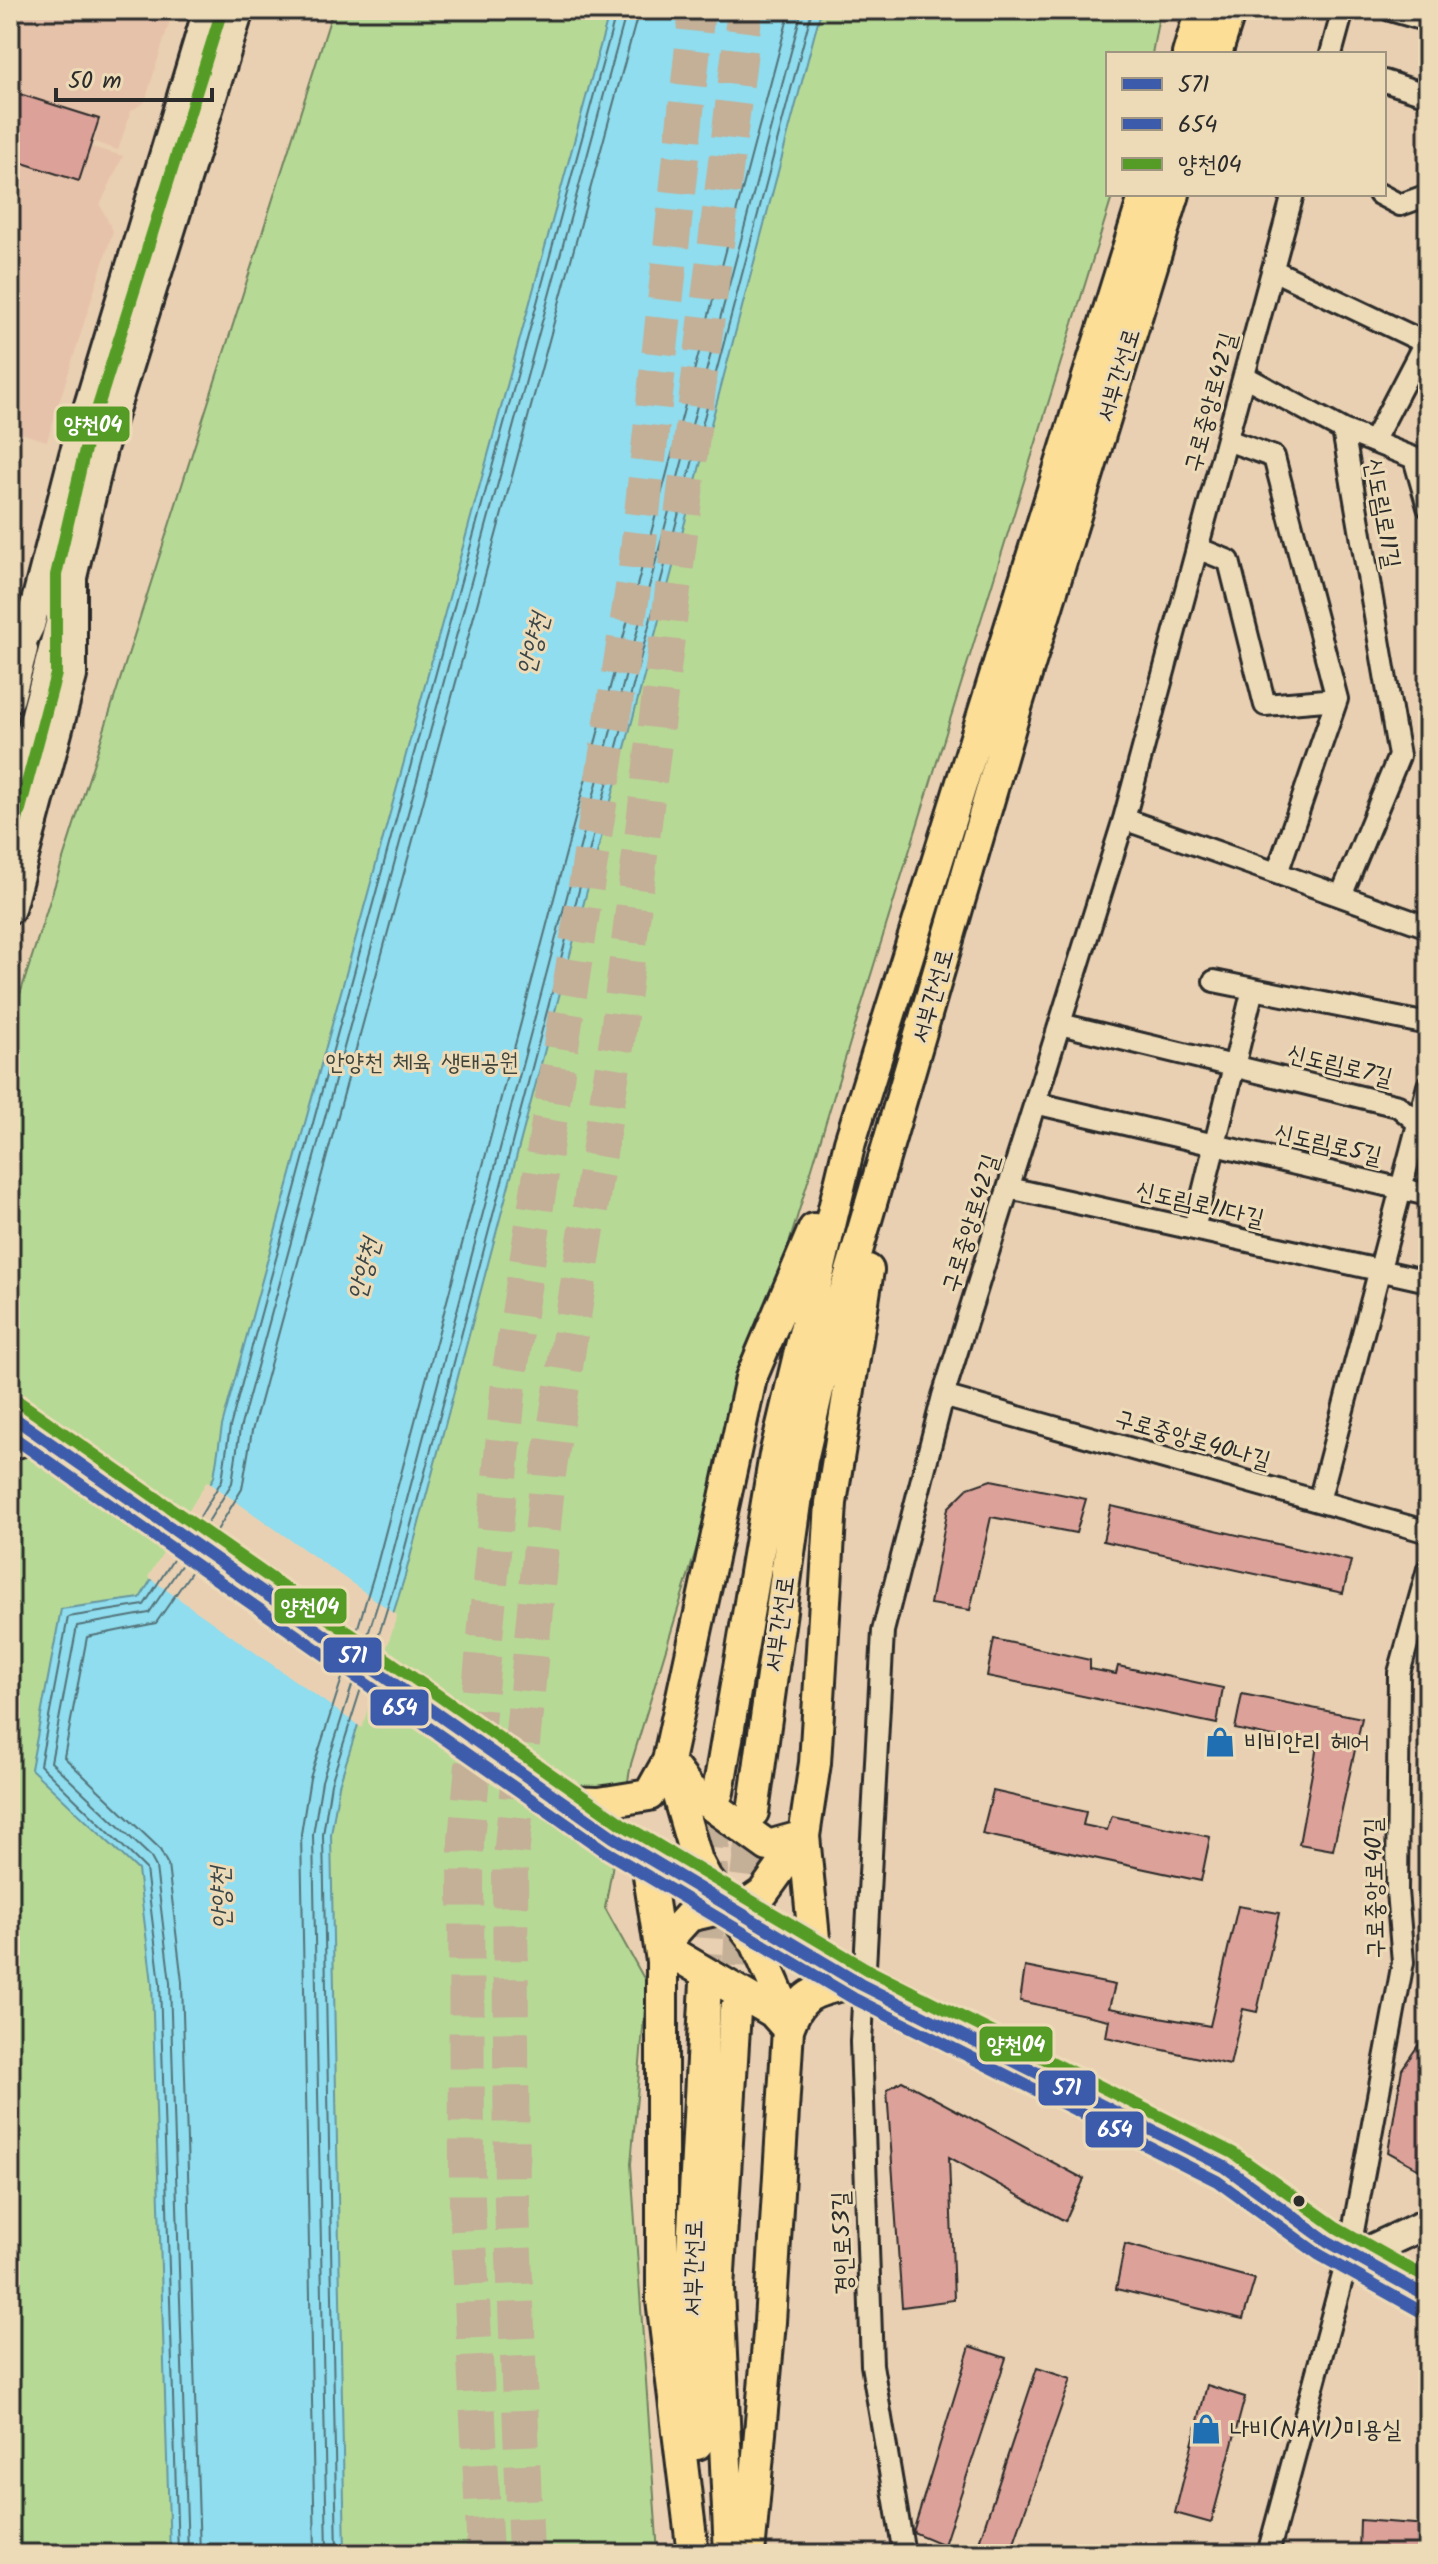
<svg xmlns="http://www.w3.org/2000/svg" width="1438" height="2564" font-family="Kalam,'Poor Story',sans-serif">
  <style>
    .built { fill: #e6c2aa }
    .green { fill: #b6da95; stroke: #708260; stroke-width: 2 }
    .water { fill: #8fddee; stroke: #6796a0; stroke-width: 2 }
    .pier { fill: #ead0b2 }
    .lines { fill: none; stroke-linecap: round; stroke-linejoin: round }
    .shore { stroke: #537279; stroke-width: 2 }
    .building { fill: #dca299; stroke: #2b2b2b; stroke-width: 2 }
    .primary-tunnel { stroke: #c4af97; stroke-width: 30; stroke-dasharray: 30 15; stroke-linecap: butt }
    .highway-tunnel { stroke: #c4af97; stroke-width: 36; stroke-dasharray: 36 18; stroke-linecap: butt }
    .street-casing { stroke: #2b2b2b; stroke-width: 26 }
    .secondary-casing { stroke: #2b2b2b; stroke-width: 34 }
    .primary-casing { stroke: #2b2b2b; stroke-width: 36 }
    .street { stroke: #eddbb8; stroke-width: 20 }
    .secondary { stroke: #eddbb8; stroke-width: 28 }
    .primary { stroke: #fcde96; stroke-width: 30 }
    .secondary-bridge-casing { stroke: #2b2b2b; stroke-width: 34; stroke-linecap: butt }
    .secondary-bridge { stroke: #eddbb8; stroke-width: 28 }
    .bus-1-casing { stroke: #eddbb8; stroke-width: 18 }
    .bus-2-casing { stroke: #eddbb8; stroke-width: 18 }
    .bus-3-casing { stroke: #eddbb8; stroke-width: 18 }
    .bus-1 { stroke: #3d5bab; stroke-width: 12 }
    .bus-2 { stroke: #3d5bab; stroke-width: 12 }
    .bus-3 { stroke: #549c26; stroke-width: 12 }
    .bus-dot { fill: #2b2b2b; stroke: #eddbb8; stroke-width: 3 }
    .labels { text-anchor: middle; stroke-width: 6; stroke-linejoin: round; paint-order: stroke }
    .street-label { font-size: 24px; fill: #2b2b2b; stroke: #eddbb8 }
    .park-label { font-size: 24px; fill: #40453b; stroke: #eddbb8 }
    .poi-label { font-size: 24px; fill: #2b2b2b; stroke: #eddbb8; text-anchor: start }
    .water-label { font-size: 26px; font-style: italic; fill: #3a4648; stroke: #eddbb8 }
    .line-badge { stroke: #eddbb8; stroke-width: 3 }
    .badge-label { font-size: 22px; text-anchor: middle; font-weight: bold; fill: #fff }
  </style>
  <rect width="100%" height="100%" fill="#ead0b2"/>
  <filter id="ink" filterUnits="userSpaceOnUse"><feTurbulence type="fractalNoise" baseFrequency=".0125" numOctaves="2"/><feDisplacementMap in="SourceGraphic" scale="16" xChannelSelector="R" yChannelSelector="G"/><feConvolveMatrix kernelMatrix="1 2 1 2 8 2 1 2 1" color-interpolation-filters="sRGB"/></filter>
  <g filter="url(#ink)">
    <path class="built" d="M10,10H173L145,102L131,111L118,150L94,142L100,120L10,92Z
      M10,96L88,146L123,156L100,205L113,231L47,441L10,430Z"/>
    <path class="green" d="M333,10H1160L1152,54H1108V194H1113L852,1036L631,1764L605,1908L647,1984L631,2164L658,2554H10V1026Z"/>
    <path class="water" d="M610,10H821L405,1576L339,1785L331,1835L345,2554H170L152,1983L138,1870L31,1769L61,1609L140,1598L214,1477L222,1426Z"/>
    <path class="pier" d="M207,1481L397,1615L362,1728L148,1577Z"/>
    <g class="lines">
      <path class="shore" d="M195,1525L222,1480L230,1427L617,10
        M203,1530L232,1483L240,1429L627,10
        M213,1537L242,1489L252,1431L639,10
        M178,1552L144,1605L68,1617L40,1765L146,1869L160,1983L178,2554
        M186,1558L149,1613L77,1626L51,1762L150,1856L156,1867L170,1983L188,2554
        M196,1565L156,1623L87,1637L64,1757L159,1848L168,1865L182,1982L200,2554
        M355,1637L376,1568L790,10
        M365,1644L388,1571L802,10
        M374,1650L398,1574L812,10
        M315,2554L301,1834L310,1778L345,1669
        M327,2554L313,1835L322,1781L355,1676
        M337,2554L323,1835L331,1783L363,1682"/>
    </g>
    <path class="building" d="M10,91L99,119L79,181L10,159Z
      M991,1480L1086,1499L1076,1533L991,1517L970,1610L930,1604L948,1508L968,1488Z
      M1111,1506L1351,1561L1343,1593L1103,1541Z
      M994,1639L1090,1660V1669L1116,1674L1118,1666L1223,1688L1217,1724L987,1676Z
      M1242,1694L1362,1718L1333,1850L1299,1844L1317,1746L1235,1729Z
      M993,1791L1086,1812L1083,1825L1107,1830L1112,1816L1210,1837L1201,1881L982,1834Z
      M1238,1906L1279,1913L1257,2012L1243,2009L1230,2065L1106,2037L1109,2020L1020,2001L1025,1967L1115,1985L1109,2008L1210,2026Z
      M1428,2031V2174L1388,2152L1402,2069Z
      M902,2081L1084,2179L1065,2221L949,2157L954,2300L902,2307L887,2090Z
      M1125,2244L1255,2279L1243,2319L1116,2289Z
      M970,2346L1006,2358L944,2545L913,2532Z
      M1037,2368L1071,2379L1010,2554H975Z
      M1207,2385L1245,2397L1211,2523L1175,2513Z
      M1360,2520L1428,2525V2554H1359Z"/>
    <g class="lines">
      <path class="primary-tunnel" d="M706,1983L718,1792
        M735,2011L741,1909L753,1812"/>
      <path class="highway-tunnel" d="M485,2554L467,2202L466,1840L510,1371L636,569L697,10
        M526,2554L512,2206L510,1868L548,1474L617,1040L745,10"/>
      <g class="street-casing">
        <path id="street" d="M1390,10L1428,21
          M1331,54L1343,10
          M1384,81L1428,95
          M1379,194L1400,205L1428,195
          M1273,270L1428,344
          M1244,376L1343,430L1399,756L1341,896
          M1343,430L1414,458L1428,507
          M1227,440L1274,457L1337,699L1277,873
          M1373,442L1425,342
          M1197,548L1229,561L1265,705L1337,699
          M1124,819L1428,927
          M1214,981L1428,1024
          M1060,1024L1398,1106L1418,1123L1428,1124
          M1035,1103L1428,1195
          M1009,1188L1428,1281
          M1194,1229L1253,989
          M943,1396L1428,1532
          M1319,1501L1428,1086
          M904,2554L872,2365L861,2042L883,1631L943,1396L1124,819L1293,194
          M1268,2554L1349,2253L1403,1962L1397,1891L1399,1673L1428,1569"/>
      </g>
      <g class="secondary-casing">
        <path id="secondary" d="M10,665L30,625L74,455L208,10
          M10,698L23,649
          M10,812L61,620
          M10,909L72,676V577L102,449L239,10
          M10,1445L40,1436
          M613,1837L826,1965
          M972,2043L1225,2167L1327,2241L1428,2297
          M1355,2257L1428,2223"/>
      </g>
      <g class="primary-casing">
        <path id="primary" d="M1188,54L1201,10
          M1216,54L1230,10
          M718,1792L775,1455L850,1142L1145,194
          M563,1802L599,1803L649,1795L668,1761L690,1790L768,1846L804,1836
          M753,1812L802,1460L824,1364L1010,727L1174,194
          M646,1856L662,1961V2300L693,2554
          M816,1959L804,1836L815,1763L831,1503L868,1270
          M662,1961L670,1937L689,1916L750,1902L763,1893L804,1836
          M662,1961L671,1955L679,1957L773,2012L788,2029
          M788,2029C802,1989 818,1991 857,1982
          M697,2444L690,2288L706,1983
          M730,2554L718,2288L735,2011
          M749,2554L770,2322L788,2029L779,1995L756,1943L706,1878L697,1861L668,1761L751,1378L814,1229"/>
      </g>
      <use href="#street" class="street"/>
      <use href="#secondary" class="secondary"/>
      <use href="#primary" class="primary"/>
      <g class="secondary-bridge-casing">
        <path id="secondary-bridge" d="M10,1415L613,1837
          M826,1965L972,2043"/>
      </g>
      <use href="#secondary-bridge" class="secondary-bridge"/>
      <g class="bus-1-casing">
        <path id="bus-1" d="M10,1415L613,1837L860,1984L1225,2167L1327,2241L1428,2297"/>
      </g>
      <g class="bus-2-casing">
        <path id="bus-2" d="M10,1435L605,1851L853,1998L1217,2181L1318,2254L1420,2311"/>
      </g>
      <g class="bus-3-casing">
        <path id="bus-3" d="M10,847L56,674V575L86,445L222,10
          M19,1402L622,1824L868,1970L1233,2153L1336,2227L1428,2279"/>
      </g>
      <use href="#bus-1" class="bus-1"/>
      <use href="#bus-2" class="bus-2"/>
      <use href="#bus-3" class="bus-3"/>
    </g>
  </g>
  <defs>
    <g id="shop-bare" transform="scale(2.4)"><path d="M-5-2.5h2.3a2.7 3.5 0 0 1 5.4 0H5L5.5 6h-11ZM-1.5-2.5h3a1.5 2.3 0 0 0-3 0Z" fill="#1f6fb2" stroke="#eddbb8" stroke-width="2.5" paint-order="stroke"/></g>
  </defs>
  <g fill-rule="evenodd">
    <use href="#shop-bare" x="1220" y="1742"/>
    <use href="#shop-bare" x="1206" y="2429"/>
  </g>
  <circle class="bus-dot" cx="1299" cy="2201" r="7"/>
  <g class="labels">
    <g class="street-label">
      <text transform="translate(1118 375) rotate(-73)" y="8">서부간선로</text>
      <text transform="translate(1210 402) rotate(-75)" y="8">구로중앙로42길</text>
      <text transform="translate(1383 513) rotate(80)" y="8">신도림로11길</text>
      <text transform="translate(932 996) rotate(-74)" y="8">서부간선로</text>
      <text transform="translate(1340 1065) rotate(14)" y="8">신도림로7길</text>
      <text transform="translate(1328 1144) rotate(13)" y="8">신도림로5길</text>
      <text transform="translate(1200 1204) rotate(13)" y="8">신도림로11다길</text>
      <text transform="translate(970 1223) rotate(-73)" y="8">구로중앙로42길</text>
      <text transform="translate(1193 1439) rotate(16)" y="8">구로중앙로40나길</text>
      <text transform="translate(779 1624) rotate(-82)" y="8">서부간선로</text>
      <text transform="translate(1374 1888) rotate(-91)" y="8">구로중앙로40길</text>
      <text transform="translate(842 2243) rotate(-92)" y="8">경인로53길</text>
      <text transform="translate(693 2268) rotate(-89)" y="8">서부간선로</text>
    </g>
    <g class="park-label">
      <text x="422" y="1070">안양천 체육 생태공원</text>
    </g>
    <g class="poi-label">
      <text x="1244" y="1750">비비안리 헤어</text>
      <text x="1230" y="2437">나비(NAVI)미용실</text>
    </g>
    <g class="water-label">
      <text transform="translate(532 644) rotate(-75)" y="9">안양천</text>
      <text transform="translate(363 1269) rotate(-75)" y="9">안양천</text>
      <text transform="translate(220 1898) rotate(-92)" y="9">안양천</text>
    </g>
  </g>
  <g class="line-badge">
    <rect x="55" y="405" width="76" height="38" rx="8" fill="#549c26"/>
    <rect x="273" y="1587" width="75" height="38" rx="8" fill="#549c26"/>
    <rect x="322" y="1636" width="61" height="38" rx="8" fill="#3d5bab"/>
    <rect x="369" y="1688" width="61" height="39" rx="8" fill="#3d5bab"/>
    <rect x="978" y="2025" width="76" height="38" rx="8" fill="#549c26"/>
    <rect x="1037" y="2069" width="60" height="38" rx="8" fill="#3d5bab"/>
    <rect x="1084" y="2110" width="61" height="39" rx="8" fill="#3d5bab"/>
  </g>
  <g class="badge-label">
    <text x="93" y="432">양천04</text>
    <text x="310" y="1614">양천04</text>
    <text x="353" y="1663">571</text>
    <text x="400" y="1715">654</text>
    <text x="1016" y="2052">양천04</text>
    <text x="1067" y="2095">571</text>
    <text x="1115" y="2137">654</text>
  </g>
  <rect width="1438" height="2564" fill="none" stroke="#eddbb8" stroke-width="40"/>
  <rect x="20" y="20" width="1398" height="2524" fill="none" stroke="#2b2b2b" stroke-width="3" filter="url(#ink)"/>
  <rect x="1106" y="52" width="280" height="144" fill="#eddbb8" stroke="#9f9580" stroke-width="2"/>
  <rect x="1122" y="78" width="40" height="12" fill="#3d5bab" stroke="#9f9580" stroke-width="2"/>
  <text x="1178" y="92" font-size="24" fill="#2b2b2b">571</text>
  <rect x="1122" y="118" width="40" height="12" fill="#3d5bab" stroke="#9f9580" stroke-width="2"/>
  <text x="1178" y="132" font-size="24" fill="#2b2b2b">654</text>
  <rect x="1122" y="158" width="40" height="12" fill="#549c26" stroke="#9f9580" stroke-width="2"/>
  <text x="1178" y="172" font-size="24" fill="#2b2b2b">양천04</text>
  <path d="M56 88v12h156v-12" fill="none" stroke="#2b2b2b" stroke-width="4"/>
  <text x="68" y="88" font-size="24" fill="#2b2b2b" stroke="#eddbb8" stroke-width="6" paint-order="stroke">50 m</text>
</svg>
